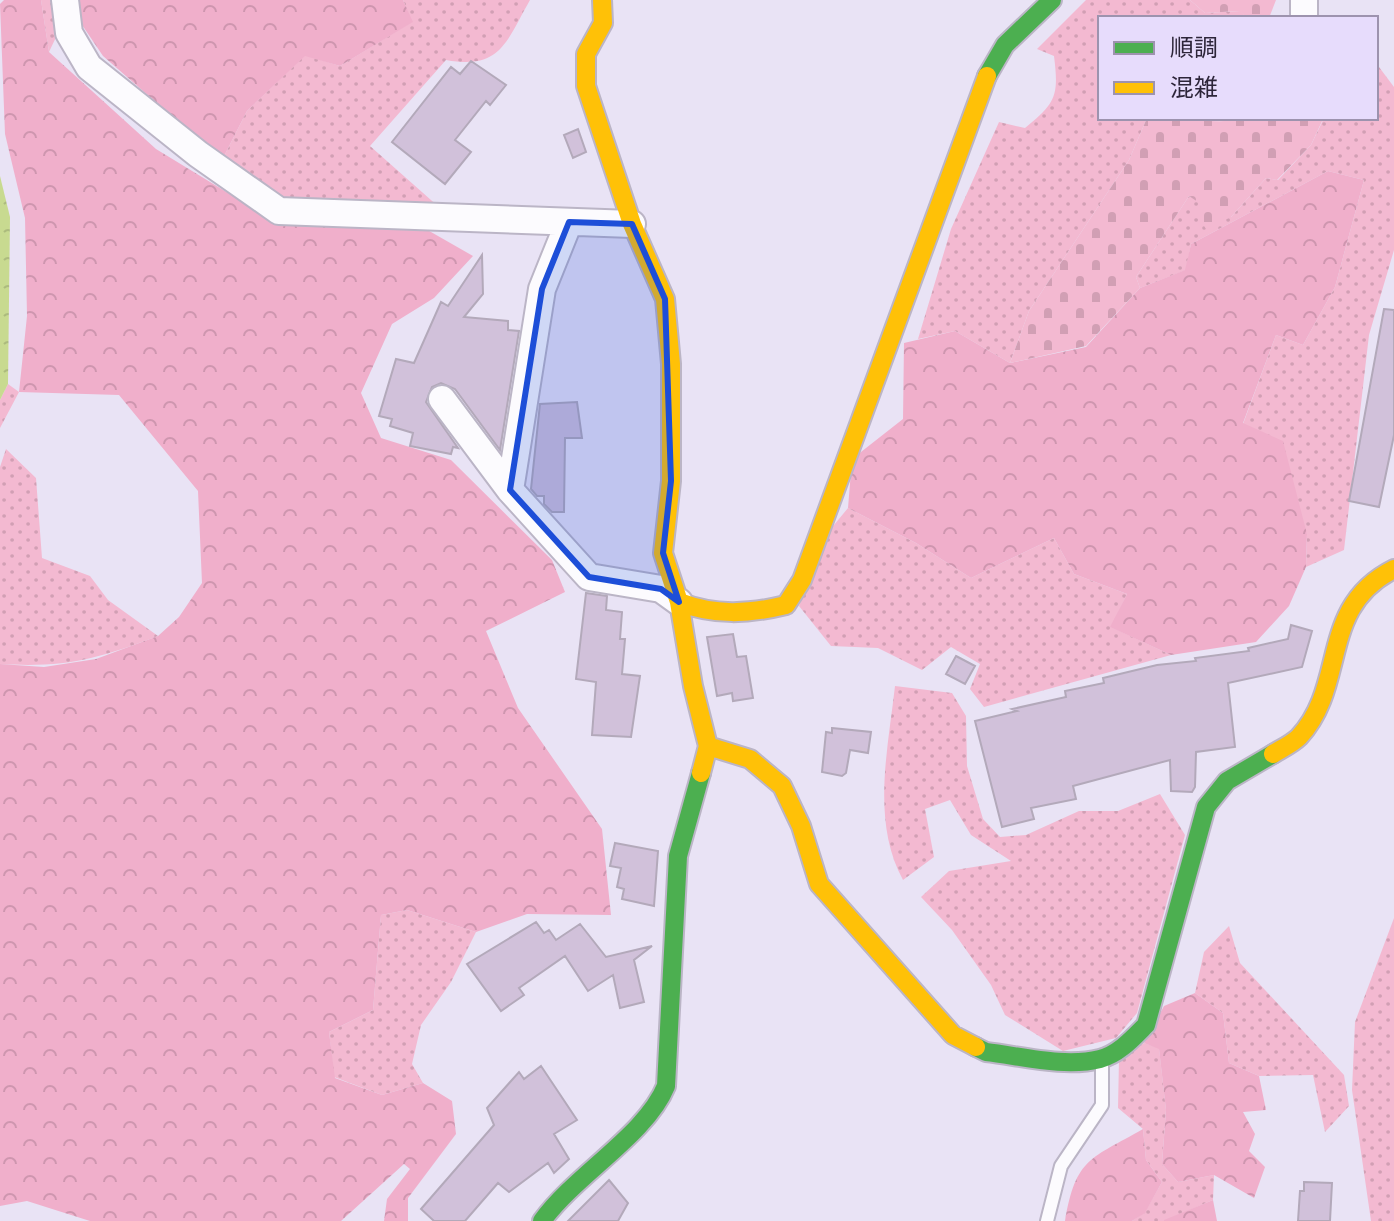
<svg xmlns="http://www.w3.org/2000/svg" width="1394" height="1221" font-family="'Titillium Web','Noto Sans JP',sans-serif">
  <style>
    .grass { fill: url(#grass-dots) }
    .forest { fill: url(#forest-crowns) }
    .cemetery { fill: url(#cemetery-stones) }
    .water { fill: url(#water-ripples) }
    .building { fill: #d1c1da; stroke: #b3a9ba; stroke-width: 2 }
    .lines { fill: none; stroke-linecap: round; stroke-linejoin: round }
    .lane-casing { stroke: #bbb5c6; stroke-width: 16 }
    .street-casing { stroke: #bbb5c6; stroke-width: 30 }
    .fast-casing { stroke: #bbb5c6; stroke-width: 22 }
    .slow-casing { stroke: #bbb5c6; stroke-width: 22 }
    .lane { stroke: #fcfbfe; stroke-width: 12 }
    .street { stroke: #fcfbfe; stroke-width: 26 }
    .fast { stroke: #4caf50; stroke-width: 18 }
    .slow { stroke: #ffc107; stroke-width: 18 }
    .marked { fill: #1d4ed8; fill-opacity: 0.2; stroke: #1d4ed8; stroke-width: 6; stroke-linejoin: round }
  </style>
  <defs>
    <pattern id="grass-dots" width="8" height="8" patternUnits="userSpaceOnUse" patternTransform="scale(2)"><rect width="8" height="8" fill="#f3b9d1"/><path d="M2 2h.1M6 6h.1" fill="none" stroke="#d19fb4" stroke-width="1.8" stroke-linecap="round"/></pattern>
    <pattern id="forest-crowns" width="20" height="18" patternUnits="userSpaceOnUse" patternTransform="scale(2)"><rect width="20" height="18" fill="#f0afcb"/><path d="M2 6a3 3 0 1 1 6 0M12 15a3 3 0 1 1 6 0" fill="none" stroke="#ce96af"/></pattern>
    <pattern id="cemetery-stones" width="16" height="16" patternUnits="userSpaceOnUse" patternTransform="scale(2)"><rect width="16" height="16" fill="#f3b9d1"/><path d="M2 7V4a2 2 0 0 1 4 0v3zM10 15v-3a2 2 0 0 1 4 0v3z" fill="#d19fb4"/></pattern>
    <pattern id="water-ripples" width="26" height="14" patternUnits="userSpaceOnUse" patternTransform="scale(2)"><rect width="26" height="14" fill="#c8da90"/><path d="M2 4q2-2 4 0t4 0M15 11q2-2 4 0t4 0" fill="none" stroke="#acbb7d"/></pattern>
  </defs>
  <rect width="100%" height="100%" fill="#e9e3f5"/>
  <path class="grass" d="M41,0H57L58,33L49,52Z
    M403,0H530C506,42 501,70 446,60L370,146L440,208L274,199L222,160L247,111L305,55L340,66L412,22Z
    M1086,0H1190L1205,13L1240,11L1247,18H1100V118H1147L1129,160L1029,311L1010,363L955,331L918,339L951,229L999,122L1025,128C1056,103 1059,96 1054,56L1037,49Z
    M1376,63L1394,87V250L1369,335L1344,550L1306,567L1307,534L1243,424L1276,335L1303,345L1335,287L1364,180L1328,171L1191,244L1186,270L1140,288L1136,277L1189,196L1231,217L1266,178L1278,180L1311,145L1324,118H1376Z
    M8,384L19,392L0,428V400Z
    M6,449L36,478L42,558L90,576L108,600L158,636C98,659 65,668 0,664V467Z
    M848,508L916,543L971,578L1054,538L1074,574L1127,594L1111,627L1171,655L984,707L970,689L980,664L951,647L922,670L878,648L831,646L799,606L829,531Z
    M895,686L952,693L966,716L967,766L983,819L1000,837L1026,835L1079,811H1118L1160,794L1185,835L1137,1013L1116,1038L1063,1051L1005,1015L991,985L952,930L921,897L949,871L1011,861L971,835L950,800L925,809L934,857L903,880C871,821 888,749 895,686Z
    M407,910L476,932L451,982L421,1025L412,1064L423,1083L382,1095L334,1077L329,1032L373,1010L381,915Z
    M1394,918V1221H1371L1352,1090L1355,1022Z
    M1229,926L1240,963L1344,1075L1349,1106L1325,1132L1313,1075L1259,1076L1229,1063L1223,1013L1195,993L1204,952Z
    M1144,1043L1159,1048L1166,1110L1162,1164L1178,1182L1214,1175L1213,1200L1164,1221H1132L1145,1212L1162,1182L1146,1160L1143,1129L1118,1108L1119,1059Z"/>
  <path class="forest" d="M4,0H41L49,52L156,149L279,224H417L473,256L434,298L392,324L361,393L381,438L451,460L552,560L565,592L486,631L518,708L602,829L611,915L527,914L476,932L407,910L381,915L373,1010L329,1032L335,1078L382,1095L423,1083L452,1101L456,1134L408,1198V1221H384L387,1199L410,1169L404,1164L341,1221H90L27,1201L0,1206V664L44,667L96,659L158,636L179,617L202,583L198,491L119,395L19,392L27,316L25,218L5,134L0,4Z
    M77,0H403L413,22L340,66L305,56L247,111L222,160L103,56L74,13Z
    M1328,171L1364,180L1335,287L1303,345L1276,335L1243,423L1283,441L1307,534L1306,567L1289,606L1256,642L1171,655L1110,627L1127,594L1074,574L1054,538L971,578L916,543L848,508L852,459L903,419L904,343L955,331L1010,363L1086,347L1140,288L1185,270L1191,244Z
    M1195,993L1223,1013L1229,1063L1259,1076L1266,1110L1243,1112L1255,1134L1249,1151L1265,1167L1254,1198L1214,1175L1178,1182L1162,1164L1166,1110L1159,1049L1144,1043L1164,1006Z
    M1143,1129L1146,1160L1162,1182L1145,1213L1132,1221H1065C1076,1157 1091,1159 1143,1129Z
    M1213,1200L1217,1221H1164V1220Z"/>
  <path class="cemetery" d="M1190,0H1276L1269,18H1247L1239,11L1205,13Z
    M1147,118C1175,118 1200,122 1229,121V118L1323,119L1311,145L1277,180L1266,178L1231,217L1206,229L1197,214L1204,206L1189,196L1136,277L1140,288L1086,346L1010,363L1029,311L1129,160Z"/>
  <path class="water" d="M0,176L10,217L8,384L0,400Z"/>
  <path class="building" d="M471,61L506,85L490,105L486,101L455,140L471,152L445,184L392,142L451,67L460,74Z
    M578,129L586,152L573,158L564,135Z
    M482,255L483,294L464,317L508,321V330L519,331L500,450L455,389L441,383L432,387L426,402L458,448L453,447L451,454L410,446L413,433L390,426L392,419L379,416L396,359L414,363L441,302L448,306Z
    M1384,309L1394,310V435L1379,507L1349,501Z
    M577,402L582,438H565L564,512H552L544,504V496H537L531,489L540,404Z
    M586,593L607,596L606,610L622,612L620,639H625L622,674L640,676L631,737L592,735L596,682L576,679Z
    M1291,625L1312,631L1302,667L1228,683L1235,747L1196,752L1195,787L1192,792L1171,791L1170,760L1073,786L1076,799L1031,808L1034,819L1002,827L975,721L1017,711L1012,709L1066,697L1065,691L1104,683L1103,678L1157,665L1196,661L1195,658L1249,651L1248,648L1288,639Z
    M733,634L737,657L746,656L753,698L733,701L732,693L717,696L707,637Z
    M956,656L975,666L965,684L946,674Z
    M832,728L871,732L868,753L850,750L846,773L842,776L822,772L826,732L832,733Z
    M615,843L658,851L654,906L622,899L624,889L617,887L621,868L610,866Z
    M536,922L544,933L549,930L556,940L580,924L606,957L652,946L634,960L644,1002L620,1008L613,975L588,991L565,956L519,988L524,995L501,1011L467,964Z
    M541,1066L577,1120L554,1134L569,1159L554,1173L548,1163L509,1192L498,1183L465,1221H434L421,1209L494,1125L487,1108L519,1072L524,1079Z
    M609,1180L628,1203L618,1221H568Z
    M1304,1182L1332,1183L1330,1221H1298L1300,1191H1304Z"/>
  <g class="lines">
    <g class="lane-casing">
      <path id="lane" d="M1047,1221L1061,1166L1102,1105V1062"/>
    </g>
    <g class="street-casing">
      <path id="street" d="M65,0L69,33L89,67L198,154L279,211L632,224
        M1304,0V18
        M442,399L510,490L589,577L661,589L679,602
        M510,490L542,289L569,222"/>
    </g>
    <g class="fast-casing">
      <path id="fast" d="M987,76L1005,45L1052,0
        M976,1047L986,1052C1021,1056 1065,1068 1100,1059C1119,1054 1133,1038 1146,1025L1206,807L1227,781L1273,754
        M542,1221C576,1174 646,1135 666,1086L678,856L701,773"/>
    </g>
    <g class="slow-casing">
      <path id="slow" d="M602,0L603,23L586,54V86L632,224L665,299L671,364V481L663,553L679,602L693,686L708,746L701,773
        M679,602C715,616 749,614 786,605L802,580L987,76
        M708,746L750,759L782,786L801,826L819,884L953,1035L976,1047
        M1273,754C1281,749 1292,744 1299,737C1348,684 1318,607 1394,569"/>
    </g>
    <use href="#lane" class="lane"/>
    <use href="#street" class="street"/>
    <use href="#fast" class="fast"/>
    <use href="#slow" class="slow"/>
  </g>
  <path class="marked" d="M569,222L632,224L665,299L671,481L663,553L679,602L661,589L589,577L510,490L542,289Z"/>
  <rect x="1098" y="16" width="280" height="104" fill="#e7dcfc" stroke="#9d93ae" stroke-width="2"/>
  <rect x="1114" y="42" width="40" height="12" fill="#4caf50" stroke="#9d93ae" stroke-width="2"/>
  <text x="1170" y="56" font-size="24" fill="#2d2539">順調</text>
  <rect x="1114" y="82" width="40" height="12" fill="#ffc107" stroke="#9d93ae" stroke-width="2"/>
  <text x="1170" y="96" font-size="24" fill="#2d2539">混雑</text>
</svg>
